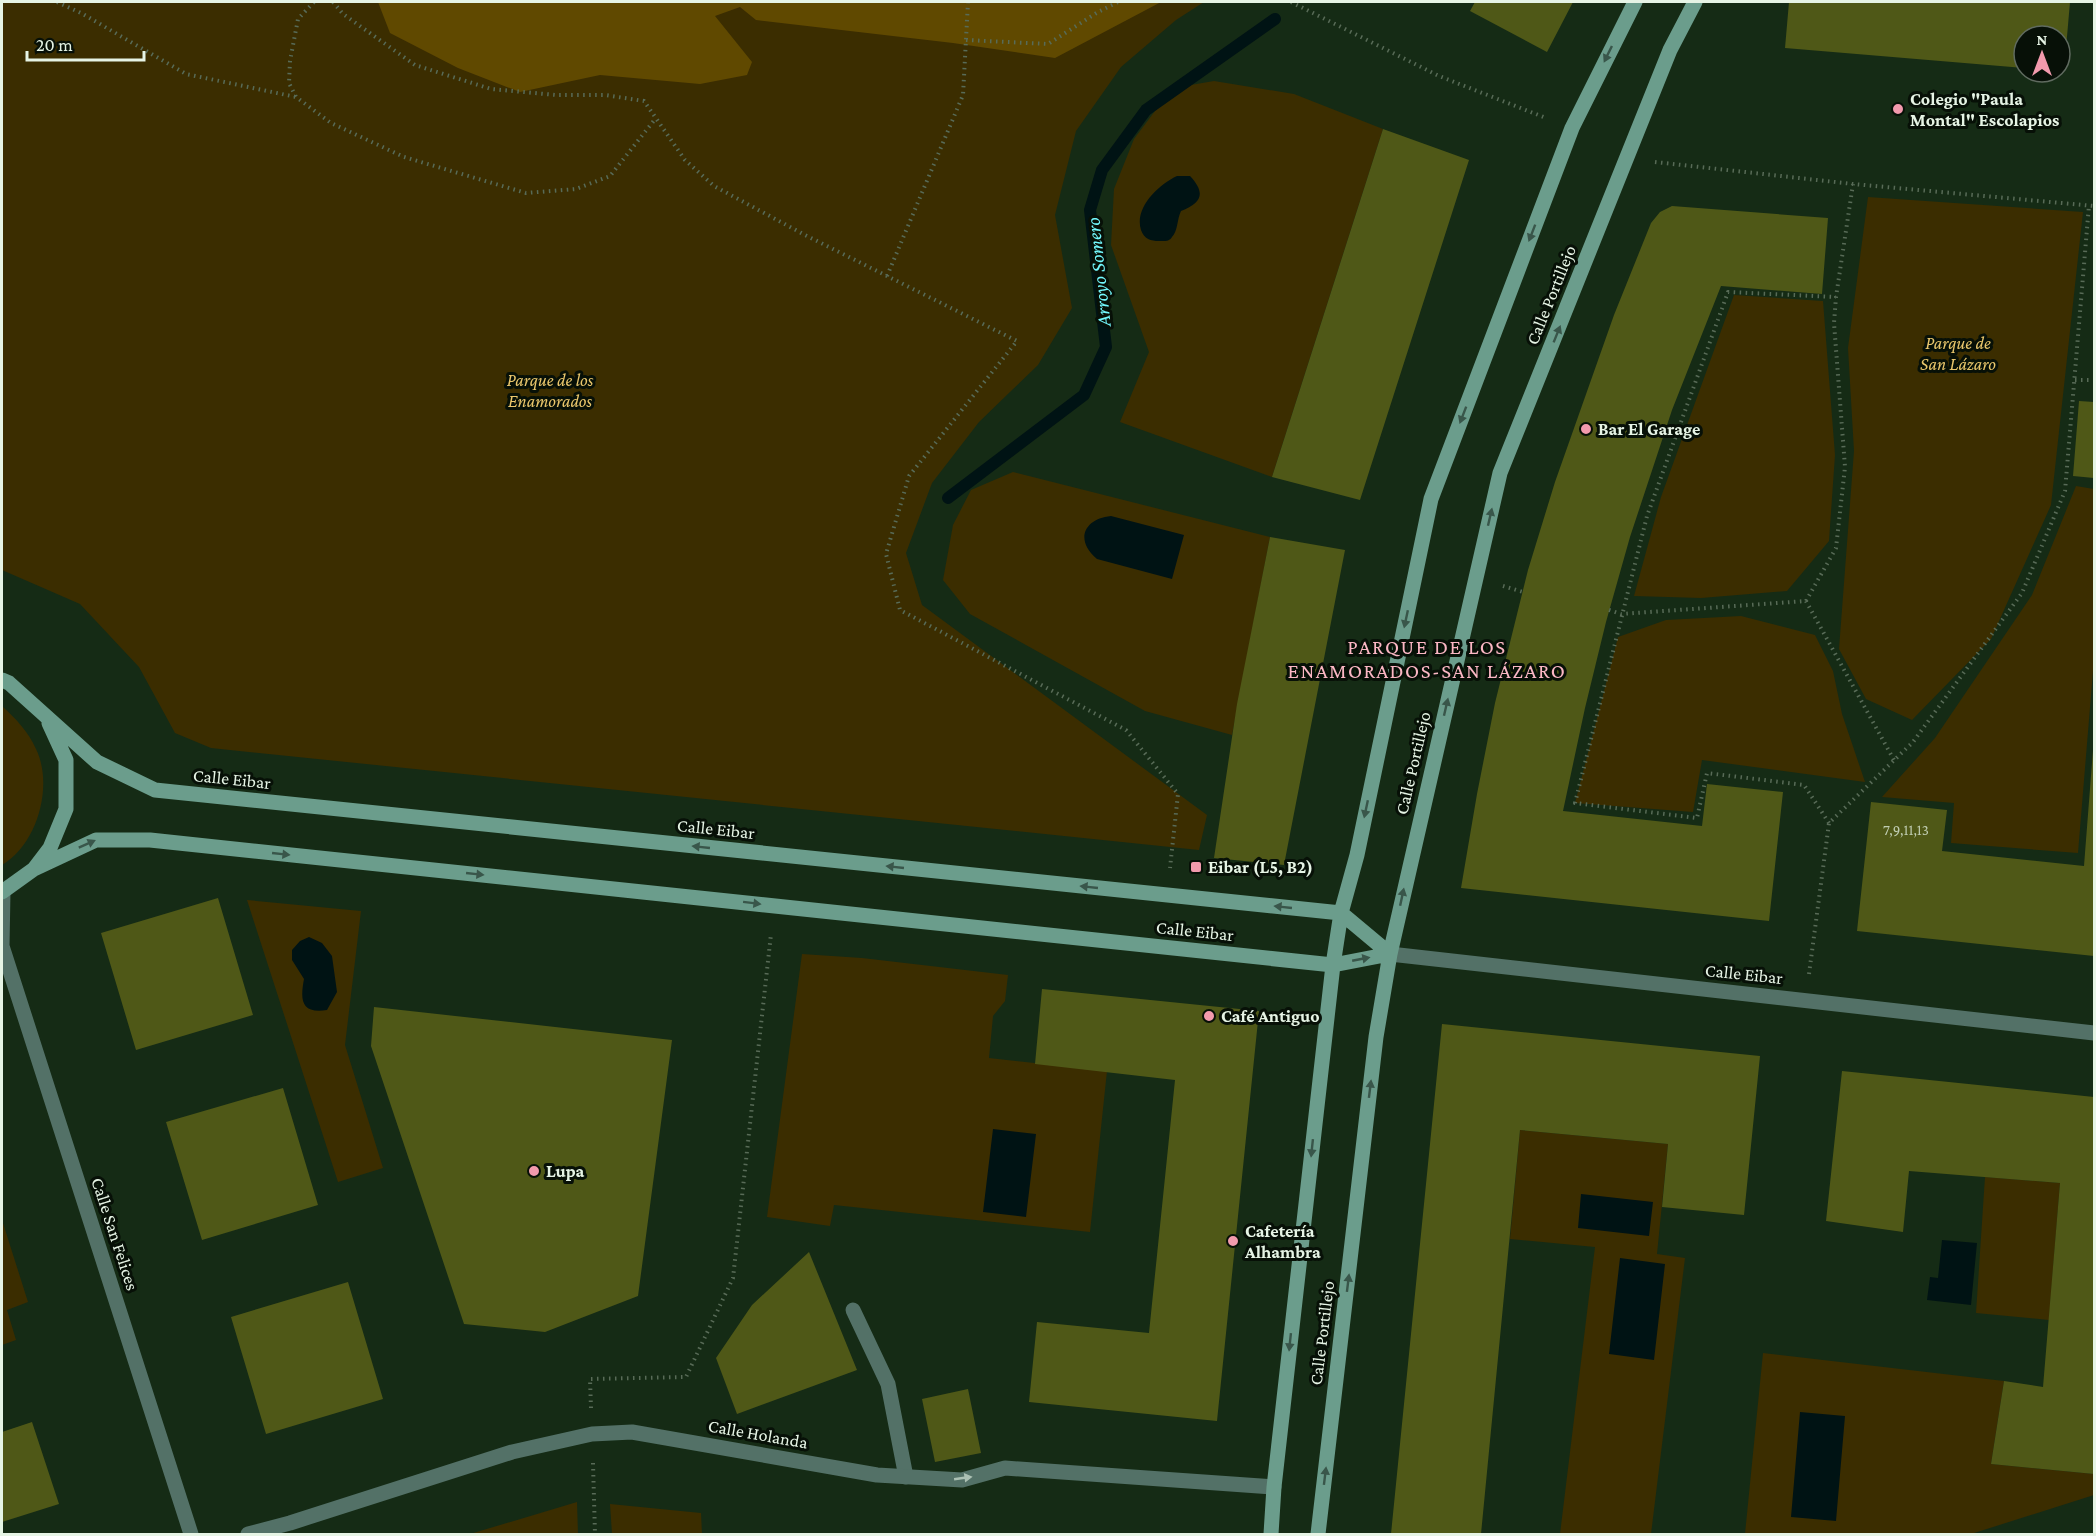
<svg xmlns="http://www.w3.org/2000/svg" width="2096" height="1536" font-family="'Crimson Pro',serif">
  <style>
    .green { fill: #3b2d00 }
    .forest { fill: #604900 }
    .water { fill: #001314 }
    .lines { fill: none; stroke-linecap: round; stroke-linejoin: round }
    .stream { stroke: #001314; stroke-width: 12 }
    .building { fill: #4f5817 }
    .path { stroke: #586b57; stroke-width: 4; stroke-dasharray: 1.5 4.5; stroke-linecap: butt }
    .lane { stroke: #537167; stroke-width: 15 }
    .street { stroke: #537167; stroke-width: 15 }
    .secondary { stroke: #6b9d8c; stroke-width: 15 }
    .oneway { fill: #39564a }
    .oneway2 { fill: #abc0b3 }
    .poi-dot { fill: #f29aad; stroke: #071007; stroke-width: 2 }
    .labels { text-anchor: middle; stroke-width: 6; stroke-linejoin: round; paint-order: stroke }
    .number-label { font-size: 15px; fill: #c0cdb2 }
    .poi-label { font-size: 18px; font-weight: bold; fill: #e6f4e5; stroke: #071007; text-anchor: start }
    .street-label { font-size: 18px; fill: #e6f4e5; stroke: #071007 }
    .park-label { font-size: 18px; font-style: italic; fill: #eac76c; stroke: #071007 }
    .water-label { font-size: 20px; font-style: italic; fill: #73f8fd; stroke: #071007 }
    .quarter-label { font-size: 21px; letter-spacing: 1.5px; fill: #fbb7c4; stroke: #071007 }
  </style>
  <rect width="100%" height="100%" fill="#152b15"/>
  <path class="green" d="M2,2H1204L1176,20L1121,67L1076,131L1055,215L1072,308L1038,365L979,422L932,483L906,553L922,605L1207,815L1199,850L211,748L175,733L139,667L80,604L2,570Z
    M1214,81L1294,94L1383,129L1272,477L1120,422L1149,352L1111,245L1114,189L1134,139L1158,107L1185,86Z
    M1868,197L2083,212L2051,505L1991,639L1912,720L1866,699L1839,649L1854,451L1848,348Z
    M1734,295L1823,301L1835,455L1829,541L1787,591L1701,598L1634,596L1661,497Z
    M1013,472L1270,537L1232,735L1145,711L970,614L943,580L953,525L971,490Z
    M2076,486L2094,489V659L2078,853L1951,843L1954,803L1882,797L1935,738L2032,595Z
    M1741,616L1815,635L1833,671L1842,714L1865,782L1702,760L1693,812L1575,803L1618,637L1666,620Z
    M2,706C16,719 28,731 36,749C54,786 37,845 2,865Z
    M247,900L361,911L345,1045L383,1168L338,1182Z
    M802,954L862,958L1008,975L1005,1001L993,1016L989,1058L1107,1071L1090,1232L834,1205L830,1226L767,1217Z
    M1520,1130L1668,1144L1657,1254L1685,1258L1651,1534H1560L1595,1247L1510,1239Z
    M1985,1177L2060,1183L2049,1320L1976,1313Z
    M2,1220L28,1302L7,1310L16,1340L2,1345Z
    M1763,1353L2004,1381L1991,1464L2094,1474V1495L1971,1534H1745Z
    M577,1502L578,1534H470Z
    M610,1504L701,1513L702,1534H612Z"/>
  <path class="forest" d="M378,2H1161L1055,58L953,43L756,20L740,7L715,16L752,62L747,75L700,84L600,75L520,92L458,68L390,33Z"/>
  <path class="water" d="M1177,176H1190C1206,193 1202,203 1181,211C1177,219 1178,231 1172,237C1169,242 1164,241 1159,241C1151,241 1144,239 1141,230C1134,208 1158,185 1177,176Z
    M1111,516L1184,535L1172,579L1097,559C1075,541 1083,519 1111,516Z
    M309,937L322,943L332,956L337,992L327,1010C301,1014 300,1000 304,979L292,960V950L300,941Z
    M993,1129L1036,1134L1026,1217L983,1212Z
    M1581,1194L1653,1202L1649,1236L1578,1228Z
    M1942,1240L1977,1243L1971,1305L1927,1300L1930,1277L1938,1278Z
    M1620,1258L1665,1264L1654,1360L1609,1354Z
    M1800,1412L1845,1416L1836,1521L1791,1517Z"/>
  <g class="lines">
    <path class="stream" d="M948,498L1084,395L1106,347L1090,210L1102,170L1146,110L1275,19"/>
  </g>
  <path class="building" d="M1475,2H1573L1547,52L1470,11Z
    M1789,2H2070L2064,71H2060V36H2024V68L1785,48Z
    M1383,129L1469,160L1360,500L1272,477Z
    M1672,206L1828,218L1822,294L1721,286L1672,410L1630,537L1606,622L1585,708L1563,811L1702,826L1707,784L1783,792L1769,921L1461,888L1477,794L1495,703L1528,570L1555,482L1614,315L1651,223L1660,212Z
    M2079,401L2094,402V478L2073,476Z
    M1270,537L1345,550L1284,865L1214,858L1237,704Z
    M2093,750H2094V956L1857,931L1871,802L1947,810L1942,851L2084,866Z
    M218,898L253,1015L136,1050L101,933Z
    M1042,989L1259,1011L1217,1421L1029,1402L1037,1322L1149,1333L1175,1080L1035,1064Z
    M374,1007L672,1040L638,1296L545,1332L464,1324L371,1046Z
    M1442,1024L1760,1056L1744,1215L1662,1207L1668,1144L1520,1130L1481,1534H1391Z
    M1842,1071L2094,1097V1474L1991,1464L2004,1381L2043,1387L2060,1183L1909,1171L1903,1232L1826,1221Z
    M283,1088L318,1205L202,1240L166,1122Z
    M809,1252L857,1370L737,1414L716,1358L752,1305Z
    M348,1282L383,1399L266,1434L231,1317Z
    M968,1389L981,1453L935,1462L922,1399Z
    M32,1422L59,1504L2,1522V1432Z"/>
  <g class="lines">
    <path class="path" d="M57,2L81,13L186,74L296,97
      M314,2L298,19L290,61L289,83L296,97L331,123L404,157L526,193L576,189L610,176L656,118
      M333,2L343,14L415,65L491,89L556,95H605L644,101L685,160L714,186L805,235L1017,341L909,476L886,554L900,610L1126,730L1178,794L1170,868
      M1291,2L1439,76L1546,118
      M966,40L1048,44L1098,12L1118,2
      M1655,162L1853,184L2094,206
      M887,276L963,95L968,2
      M2075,380H2094
      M1503,586L1523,592
      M1806,601L1836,548L1845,467L1834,323L1836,297L1853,184
      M1609,610L1621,614L1806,601L1894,760
      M1829,823L1804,785L1707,773L1697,818L1575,803L1647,516L1728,292L1836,297
      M1809,974L1829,823L1913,742L2022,593L2065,491L2089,205
      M591,1408L590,1379L686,1377L733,1278L771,934
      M593,1463L595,1534"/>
    <path class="lane" d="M853,1310L888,1384L906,1477"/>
    <path class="street" d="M3,892L2,946L191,1534
      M1390,954L2094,1033
      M248,1534L290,1523L512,1452L592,1434L632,1432L877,1475L962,1480L1005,1468L1274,1487"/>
    <path class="secondary" d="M2,680L9,683L97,762L155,790L1341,913L1390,954
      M34,869L96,840H150L1333,965L1390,954
      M2,892L34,869L50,848L66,809V760L49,723
      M1271,1534L1274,1487L1333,965L1341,913L1357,855L1431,499L1572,128L1635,2
      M1318,1534L1376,1037L1390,954L1500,473L1670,50L1695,2"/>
  </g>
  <defs><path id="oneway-solid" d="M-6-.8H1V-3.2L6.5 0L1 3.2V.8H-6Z" transform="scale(1.5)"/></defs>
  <g class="oneway">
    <use href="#oneway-solid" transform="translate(1608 54) rotate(116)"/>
    <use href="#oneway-solid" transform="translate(1532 233) rotate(111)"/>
    <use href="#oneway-solid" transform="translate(1557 334) rotate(-68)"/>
    <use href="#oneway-solid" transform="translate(1463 415) rotate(111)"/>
    <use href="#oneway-solid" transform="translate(1490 517) rotate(-77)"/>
    <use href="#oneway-solid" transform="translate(1406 619) rotate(102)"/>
    <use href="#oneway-solid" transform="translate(1446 707) rotate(-77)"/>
    <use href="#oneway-solid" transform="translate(1366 809) rotate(102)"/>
    <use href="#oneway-solid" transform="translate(87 844) rotate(-24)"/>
    <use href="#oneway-solid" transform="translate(701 847) rotate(-174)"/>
    <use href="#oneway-solid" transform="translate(281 854) rotate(6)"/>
    <use href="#oneway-solid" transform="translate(895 867) rotate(-174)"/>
    <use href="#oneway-solid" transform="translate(475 874) rotate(6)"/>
    <use href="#oneway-solid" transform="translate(1089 887) rotate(-174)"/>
    <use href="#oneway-solid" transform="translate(1402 897) rotate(-78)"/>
    <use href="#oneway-solid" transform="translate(752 903) rotate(7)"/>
    <use href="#oneway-solid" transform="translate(1283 907) rotate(-174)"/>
    <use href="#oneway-solid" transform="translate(1361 959) rotate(-11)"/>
    <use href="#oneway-solid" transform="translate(1370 1089) rotate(-83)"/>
    <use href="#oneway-solid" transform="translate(1312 1148) rotate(96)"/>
    <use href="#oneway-solid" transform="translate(1348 1283) rotate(-83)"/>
    <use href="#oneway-solid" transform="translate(1290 1342) rotate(96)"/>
    <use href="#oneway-solid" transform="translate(1325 1476) rotate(-83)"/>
  </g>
  <use class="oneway2" href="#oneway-solid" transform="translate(963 1478) rotate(-8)"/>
  <g class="poi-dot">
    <circle cx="1898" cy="109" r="6"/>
    <circle cx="1586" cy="429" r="6"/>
    <rect x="1190" y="861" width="12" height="12" rx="3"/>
    <circle cx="1209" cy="1016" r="6"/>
    <circle cx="534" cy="1171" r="6"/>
    <circle cx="1233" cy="1241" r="6"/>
  </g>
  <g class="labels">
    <g class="number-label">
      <text x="1906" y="835">7,9,11,13</text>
    </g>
    <g class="poi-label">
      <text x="1910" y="105">Colegio "Paula<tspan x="1910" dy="21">Montal" Escolapios</tspan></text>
      <text x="1598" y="435">Bar El Garage</text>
      <text x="1208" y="873">Eibar (L5, B2)</text>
      <text x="1221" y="1022">Café Antiguo</text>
      <text x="546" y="1177">Lupa</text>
      <text x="1245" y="1237">Cafetería<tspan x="1245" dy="21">Alhambra</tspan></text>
    </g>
    <g class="street-label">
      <text transform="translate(1551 295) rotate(-68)" y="6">Calle Portillejo</text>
      <text transform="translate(1413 763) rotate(-77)" y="6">Calle Portillejo</text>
      <text transform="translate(232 779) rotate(6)" y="6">Calle Eibar</text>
      <text transform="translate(716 829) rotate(6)" y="6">Calle Eibar</text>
      <text transform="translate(1195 931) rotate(6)" y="6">Calle Eibar</text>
      <text transform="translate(1744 974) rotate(6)" y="6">Calle Eibar</text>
      <text transform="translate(115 1234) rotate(72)" y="6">Calle San Felices</text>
      <text transform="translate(1322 1333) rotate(-83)" y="6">Calle Portillejo</text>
      <text transform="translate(758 1434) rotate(10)" y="6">Calle Holanda</text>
    </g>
    <g class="park-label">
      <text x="1958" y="349">Parque de<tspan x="1958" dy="21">San Lázaro</tspan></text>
      <text x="550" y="386">Parque de los<tspan x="550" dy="21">Enamorados</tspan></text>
    </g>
    <g class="water-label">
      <text transform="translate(1098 272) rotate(-96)" y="7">Arroyo Somero</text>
    </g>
    <g class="quarter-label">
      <text x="1427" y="654">PARQUE DE LOS<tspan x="1427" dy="24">ENAMORADOS-SAN LÁZARO</tspan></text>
    </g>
  </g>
  <rect width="2096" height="1536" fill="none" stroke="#e6f4e5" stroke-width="6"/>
  <g transform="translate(2042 54)"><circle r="28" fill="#071007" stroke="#606b60" stroke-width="1.5"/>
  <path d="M0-4.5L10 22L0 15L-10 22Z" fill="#f29aad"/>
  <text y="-9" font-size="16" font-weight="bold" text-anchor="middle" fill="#e6f4e5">N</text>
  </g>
  <path d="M27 51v9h117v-9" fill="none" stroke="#e6f4e5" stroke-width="3"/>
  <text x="36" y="51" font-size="18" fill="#e6f4e5" stroke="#071007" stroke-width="4.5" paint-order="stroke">20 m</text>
</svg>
